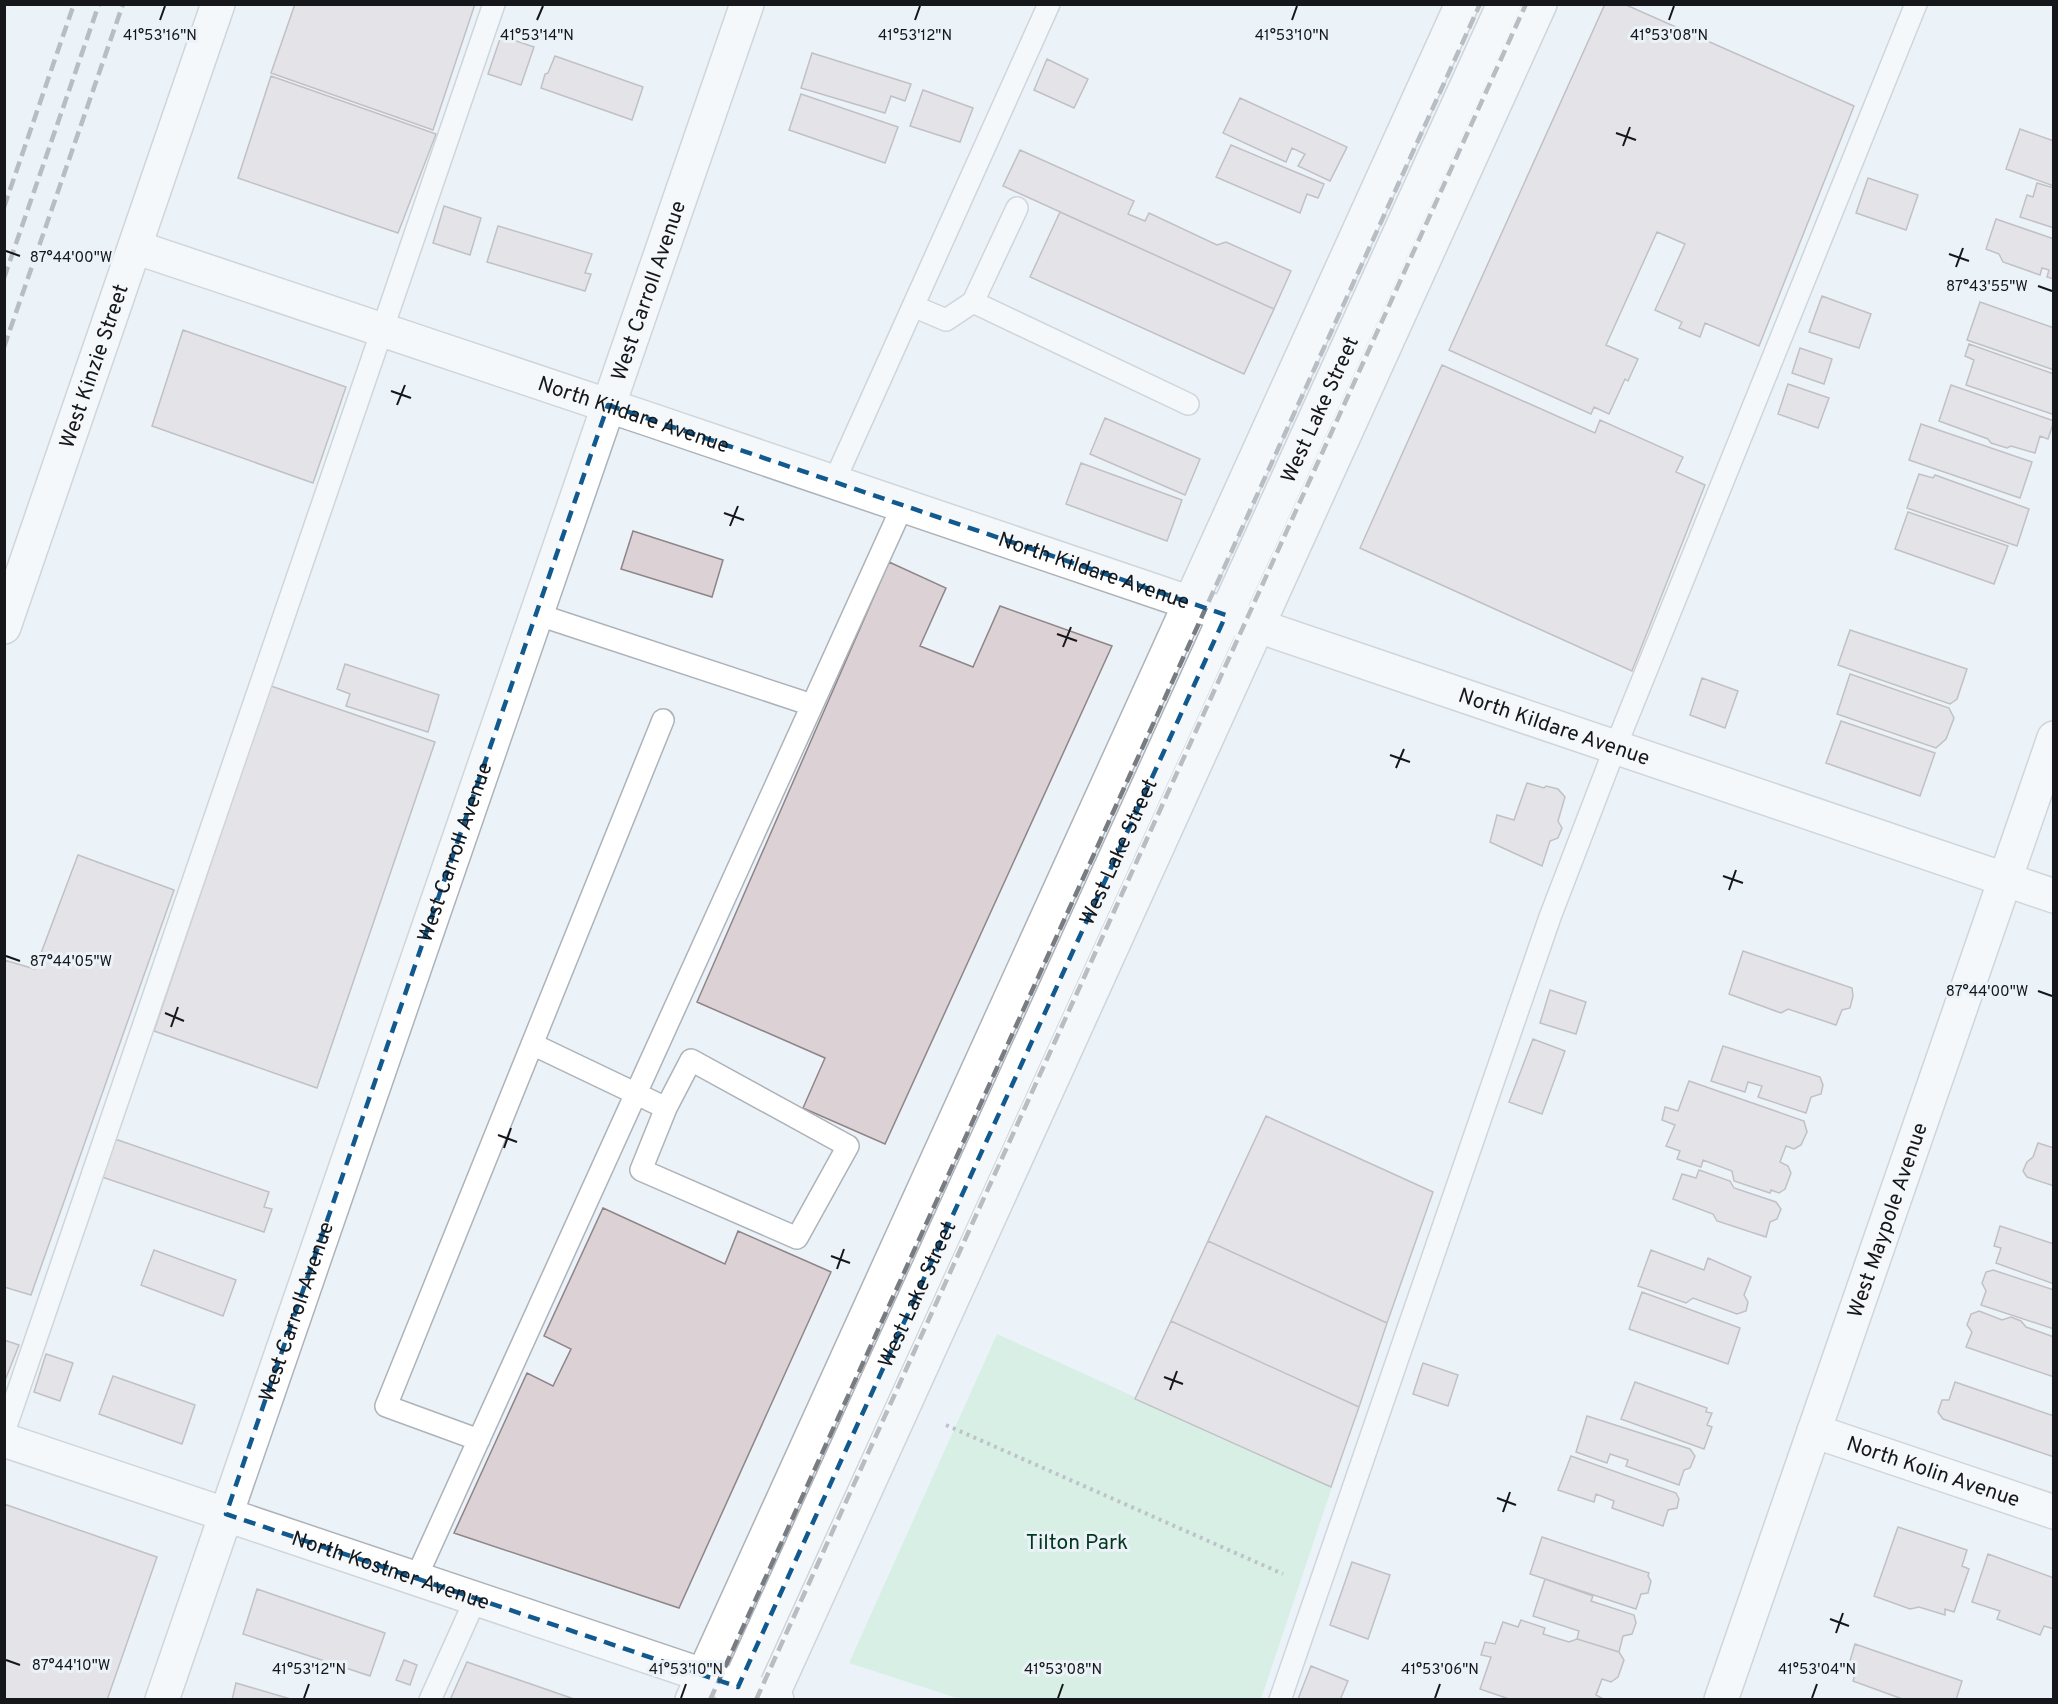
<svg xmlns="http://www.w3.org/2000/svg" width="2058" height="1704" font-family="Overpass,sans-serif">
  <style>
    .green { fill: #bfecce }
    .building { fill: #dcd2d5; stroke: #8e8588; stroke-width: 1.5 }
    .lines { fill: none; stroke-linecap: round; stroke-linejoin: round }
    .lane-casing { stroke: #adb3b9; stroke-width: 24 }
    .street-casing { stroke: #adb3b9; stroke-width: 36 }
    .secondary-casing { stroke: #adb3b9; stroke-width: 36 }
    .path { stroke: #858a8e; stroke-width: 4; stroke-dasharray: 3 4.5; stroke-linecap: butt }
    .lane { stroke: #fff; stroke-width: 21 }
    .street { stroke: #fff; stroke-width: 33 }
    .secondary { stroke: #fff; stroke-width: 33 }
    .rail { stroke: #787c80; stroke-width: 4.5; stroke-dasharray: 12 6; stroke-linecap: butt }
    .marked { fill: none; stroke: #125a8e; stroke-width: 4.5; stroke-dasharray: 12 8; stroke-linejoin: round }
    .ticks { fill: none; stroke: #15171a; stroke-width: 2 }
    .labels { text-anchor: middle; stroke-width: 6; stroke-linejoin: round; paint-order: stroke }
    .street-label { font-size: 21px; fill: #15171a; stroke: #ebf2f8 }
    .park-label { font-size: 21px; fill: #00381d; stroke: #ebf2f8 }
    .ticks-label { font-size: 15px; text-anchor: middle; fill: #15171a; stroke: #ebf2f8; stroke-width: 6; stroke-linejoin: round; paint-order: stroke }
  </style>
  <rect width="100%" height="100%" fill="#ebf2f8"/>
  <path class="green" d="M997,1334L1332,1487L1261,1699H960L849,1663Z"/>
  <path class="building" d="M295,4H475L433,130L271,73Z
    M1605,4H1624L1854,106L1759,346L1705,323L1700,337L1679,328L1682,322L1655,310L1685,244L1657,232L1606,345L1638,359L1628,381L1625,379L1609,414L1594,407L1591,414L1449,350Z
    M501,36L534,47L521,85L488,74Z
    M812,53L911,84L905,101L891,96L885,113L801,88Z
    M555,56L643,87L632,120L541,88L545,74L548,73Z
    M1047,59L1088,79L1074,108L1034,90Z
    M271,76L436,134L398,233L238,178Z
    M923,90L973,108L960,142L910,126Z
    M801,94L898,127L885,163L789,130Z
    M1240,98L1347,147L1330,181L1298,166L1305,154L1292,148L1286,162L1223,133Z
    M2020,129L2054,141V186L2006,169Z
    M1231,145L1324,184L1318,198L1307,194L1300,213L1216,177Z
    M1020,150L1134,201L1128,214L1145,221L1149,213L1217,245L1226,242L1291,271L1274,309L1003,186Z
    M1868,178L1918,195L1906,230L1856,213Z
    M2037,183L2054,188V228L2020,217L2027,195L2033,197Z
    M444,206L481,218L470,255L433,243Z
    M1060,212L1274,309L1244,374L1030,277Z
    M1996,219L2054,239V279L2047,277L2049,270L2042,268L2040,275L2003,262L1999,254L1986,249Z
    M498,226L592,254L585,273L591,274L585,291L487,262Z
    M1822,296L1871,314L1859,348L1809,332Z
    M1980,302L2054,328V370L1967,340Z
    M183,330L346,387L313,483L152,426Z
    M1969,344L2054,374V409L2052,414L1966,385L1974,360L1965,356Z
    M1800,348L1832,359L1824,384L1792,373Z
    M1442,365L1595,433L1600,420L1683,457L1676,472L1705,485L1632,671L1360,548Z
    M1788,384L1829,398L1818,428L1778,414Z
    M1951,385L2054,421L2048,439L2040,436L2035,453L2011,446L2007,448L1991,443L1988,439L1939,421Z
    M1105,418L1200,459L1185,495L1090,454Z
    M1921,424L2032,462L2020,498L1909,460Z
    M1081,463L1182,500L1167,541L1066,504Z
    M1919,474L1933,478L1935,475L2029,509L2017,546L1907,508Z
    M1908,512L2008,546L1994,584L1895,549Z
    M633,531L723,560L712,597L621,569Z
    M889,562L946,588L920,646L973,667L1000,606L1112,646L885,1144L803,1108L825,1058L697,1002Z
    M1850,630L1967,669L1957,699L1950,704L1838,665Z
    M345,664L439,695L428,732L346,706L350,694L337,689Z
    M1850,674L1949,708L1954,718L1946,739L1936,748L1837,714Z
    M1702,678L1738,691L1725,728L1690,715Z
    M271,686L435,742L317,1088L154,1031Z
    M1841,721L1935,753L1920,796L1826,763Z
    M1527,783L1544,788L1546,786L1558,789L1565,797L1558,821L1562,828L1558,838L1550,841L1542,866L1490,842L1497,815L1514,820Z
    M78,855L174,890L31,1295L4,1287V960L35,969Z
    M1743,951L1852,988L1853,996L1850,1008L1842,1010L1836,1025L1788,1009L1781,1013L1729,994Z
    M1550,990L1586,1002L1576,1034L1540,1023Z
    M1533,1039L1565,1051L1542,1114L1509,1102Z
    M1723,1046L1820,1077L1823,1085L1821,1094L1811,1097L1806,1113L1758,1097L1762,1086L1748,1082L1745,1092L1711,1081Z
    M1689,1081L1804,1121L1807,1132L1801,1145L1794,1149L1786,1146L1780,1162L1788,1166L1791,1173L1785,1189L1779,1193L1771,1190L1770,1193L1734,1181L1732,1171L1703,1160L1701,1167L1677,1159L1680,1151L1666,1146L1675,1125L1662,1120L1665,1107L1678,1111Z
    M1266,1116L1433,1192L1387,1323L1208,1241Z
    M112,1138L269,1192L264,1207L272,1209L264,1232L99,1176Z
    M2038,1143L2054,1148V1186L2027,1177L2023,1171L2027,1162L2033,1157Z
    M1699,1170L1730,1181L1734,1188L1776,1202L1781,1209L1777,1219L1770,1222L1766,1237L1717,1221L1713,1214L1673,1199L1682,1174L1696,1178Z
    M603,1208L725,1264L738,1231L831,1272L679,1608L454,1533L527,1373L553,1386L571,1349L544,1336Z
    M2000,1226L2054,1244V1284L1996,1263L2001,1248L1994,1246Z
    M1208,1241L1387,1323L1359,1407L1171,1321Z
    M154,1250L236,1280L223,1316L141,1285Z
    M1651,1250L1704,1270L1708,1258L1751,1277L1744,1295L1748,1302L1746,1311L1737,1314L1693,1298L1686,1303L1638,1286Z
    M1993,1270L2054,1290V1329L1981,1305L1986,1291L1982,1283L1986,1272Z
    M1642,1292L1740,1328L1728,1364L1629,1329Z
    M1979,1311L2002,1320L2011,1317L2021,1321L2026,1327L2054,1337V1377L1966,1347L1972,1332L1967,1325L1971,1314Z
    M1171,1321L1359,1407L1331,1487L1135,1399Z
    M4,1340L19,1345L4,1383Z
    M46,1354L73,1363L60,1401L34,1392Z
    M1423,1363L1458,1375L1448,1406L1413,1394Z
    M113,1376L195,1405L182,1444L99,1414Z
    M1635,1382L1707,1408L1706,1412L1712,1413L1707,1425L1712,1427L1704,1449L1621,1419Z
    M1955,1382L2054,1416V1457L1943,1419L1938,1412L1942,1400H1949Z
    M1587,1416L1690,1449L1695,1456L1690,1468L1684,1470L1679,1485L1626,1466L1628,1460L1610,1454L1607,1463L1576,1452Z
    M1571,1456L1676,1493L1679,1499L1677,1508L1668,1510L1663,1526L1612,1508L1614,1501L1596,1494L1594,1502L1558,1490Z
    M4,1504L157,1557L107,1700H4Z
    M1898,1527L1967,1550L1962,1566L1969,1569L1954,1612L1945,1609V1615L1919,1607L1910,1609L1874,1596Z
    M1542,1537L1649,1573L1648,1576L1651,1581L1648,1593L1641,1594L1636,1609L1530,1574Z
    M1988,1554L2054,1578V1629L2044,1626L2040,1635L1997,1619L2000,1611L1972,1602Z
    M1352,1562L1390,1575L1368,1639L1330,1625Z
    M1545,1579L1593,1596L1591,1601L1634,1615L1636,1623L1632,1634L1623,1636L1619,1652L1577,1639L1579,1631L1533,1616Z
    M257,1589L385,1633L370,1676L243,1634Z
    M1521,1620L1545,1628L1543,1634L1569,1642L1577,1639L1619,1652L1624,1660L1618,1677L1611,1682L1602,1679L1596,1695L1605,1700H1512L1480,1689L1491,1657L1481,1655L1485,1642L1495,1644L1503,1622L1518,1627Z
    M1855,1644L1962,1681L1956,1700H1905L1853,1681L1857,1668L1849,1664Z
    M404,1660L417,1665L410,1685L396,1680Z
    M467,1662L577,1700H450Z
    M1311,1666L1348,1681L1340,1700L1298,1699Z
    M236,1683L294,1700H232Z"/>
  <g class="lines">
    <g class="lane-casing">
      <path id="lane" d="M1017,208L973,302L1188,404
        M913,306L946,320L973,302
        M834,482L1049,4
        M536,614L812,705
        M532,1044L666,1108L641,1170L797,1238L848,1146L691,1060L666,1108
        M4,1432L494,4
        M479,1440L386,1406L663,720
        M416,1578L903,505
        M430,1700L476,1598
        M1280,1700L1550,917L1615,748L1916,4"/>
    </g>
    <g class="street-casing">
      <g id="street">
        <path id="s1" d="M135,247L648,419L2054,896"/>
        <path id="s2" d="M4,627L218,4"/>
        <path id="s3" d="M1814,1431L2054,1512"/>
        <path id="s4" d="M4,1440L777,1700"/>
        <path id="s5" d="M162,1700L747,4"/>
        <path id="s6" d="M1721,1700L2054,738"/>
      </g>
    </g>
    <g class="secondary-casing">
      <g id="secondary">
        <path d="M692,1700L1462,4"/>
        <path id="s7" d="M732,1700L1504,4"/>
        <path d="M770,1700L1540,4"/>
      </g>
    </g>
    <path class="path" d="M946,1425L1283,1574"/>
    <use href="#lane" class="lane"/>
    <use href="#street" class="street"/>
    <use href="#secondary" class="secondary"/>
    <path class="rail" d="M4,207L74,4
      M4,278L99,4
      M4,347L123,4
      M710,1700L1480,4
      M756,1700L1526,4"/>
  </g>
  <path d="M0 0H2058V1704H0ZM608,405L1226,615L738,1687L226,1514Z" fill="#ebf2f8" fill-opacity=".55" fill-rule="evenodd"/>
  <path class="marked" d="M608,405L1226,615L738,1687L226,1514Z"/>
  <path class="ticks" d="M160,20L165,6M537,20L543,6M915,20L920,6M1292,20L1297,6M1669,20L1674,6M1616,133L1636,140M1623,146L1630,127M6,251L20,256M1949,254L1969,261M1956,267L1963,248M2038,286L2052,291M391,391L411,398M397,405L405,385M724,513L744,520M730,526L738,506M1057,634L1077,641M1063,647L1071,627M1390,755L1410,762M1396,768L1404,749M1723,876L1743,883M1729,890L1736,870M6,956L20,961M2038,991L2052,996M165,1013L184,1021M171,1027L178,1007M498,1135L517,1142M504,1148L511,1128M831,1256L850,1263M837,1269L844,1249M1164,1377L1183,1384M1170,1390L1177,1371M1497,1498L1516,1505M1503,1512L1510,1492M1830,1619L1849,1626M1836,1633L1843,1613M6,1660L20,1665M304,1698L309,1684M681,1698L686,1684M1058,1698L1063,1684M1435,1698L1440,1684M1812,1698L1817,1684"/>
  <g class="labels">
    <g class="street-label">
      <text dy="7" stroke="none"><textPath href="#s5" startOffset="1491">West Carroll Avenue</textPath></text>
      <text dy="7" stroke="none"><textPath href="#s2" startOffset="276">West Kinzie Street</textPath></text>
      <text dy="7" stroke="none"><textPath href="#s7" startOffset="1418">West Lake Street</textPath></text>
      <text dy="7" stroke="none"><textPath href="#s1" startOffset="526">North Kildare Avenue</textPath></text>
      <text dy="7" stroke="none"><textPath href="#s1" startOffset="1012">North Kildare Avenue</textPath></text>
      <text dy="7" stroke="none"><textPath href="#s1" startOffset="1498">North Kildare Avenue</textPath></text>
      <text dy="7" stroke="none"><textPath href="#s5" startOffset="897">West Carroll Avenue</textPath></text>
      <text dy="7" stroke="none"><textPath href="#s7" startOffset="932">West Lake Street</textPath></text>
      <text dy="7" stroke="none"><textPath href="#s6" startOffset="508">West Maypole Avenue</textPath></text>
      <text dy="7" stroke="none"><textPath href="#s7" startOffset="446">West Lake Street</textPath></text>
      <text dy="7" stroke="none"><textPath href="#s5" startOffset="411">West Carroll Avenue</textPath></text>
      <text dy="7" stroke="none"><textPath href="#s3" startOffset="126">North Kolin Avenue</textPath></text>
      <text dy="7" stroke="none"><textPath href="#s4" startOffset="408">North Kostner Avenue</textPath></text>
    </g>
    <g class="park-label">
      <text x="1077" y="1549">Tilton Park</text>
    </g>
  </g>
  <g class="ticks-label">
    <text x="160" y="40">41°53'16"N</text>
    <text x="537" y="40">41°53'14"N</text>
    <text x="915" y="40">41°53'12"N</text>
    <text x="1669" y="40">41°53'08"N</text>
    <text x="1292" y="40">41°53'10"N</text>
    <text x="71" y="262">87°44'00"W</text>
    <text x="1987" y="291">87°43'55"W</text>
    <text x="71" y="966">87°44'05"W</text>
    <text x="1987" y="996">87°44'00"W</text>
    <text x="71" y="1670">87°44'10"W</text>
    <text x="309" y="1674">41°53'12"N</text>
    <text x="686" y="1674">41°53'10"N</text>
    <text x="1063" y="1674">41°53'08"N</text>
    <text x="1440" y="1674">41°53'06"N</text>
    <text x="1817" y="1674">41°53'04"N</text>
  </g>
  <rect width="2058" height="1704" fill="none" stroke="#15171a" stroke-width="12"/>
</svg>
